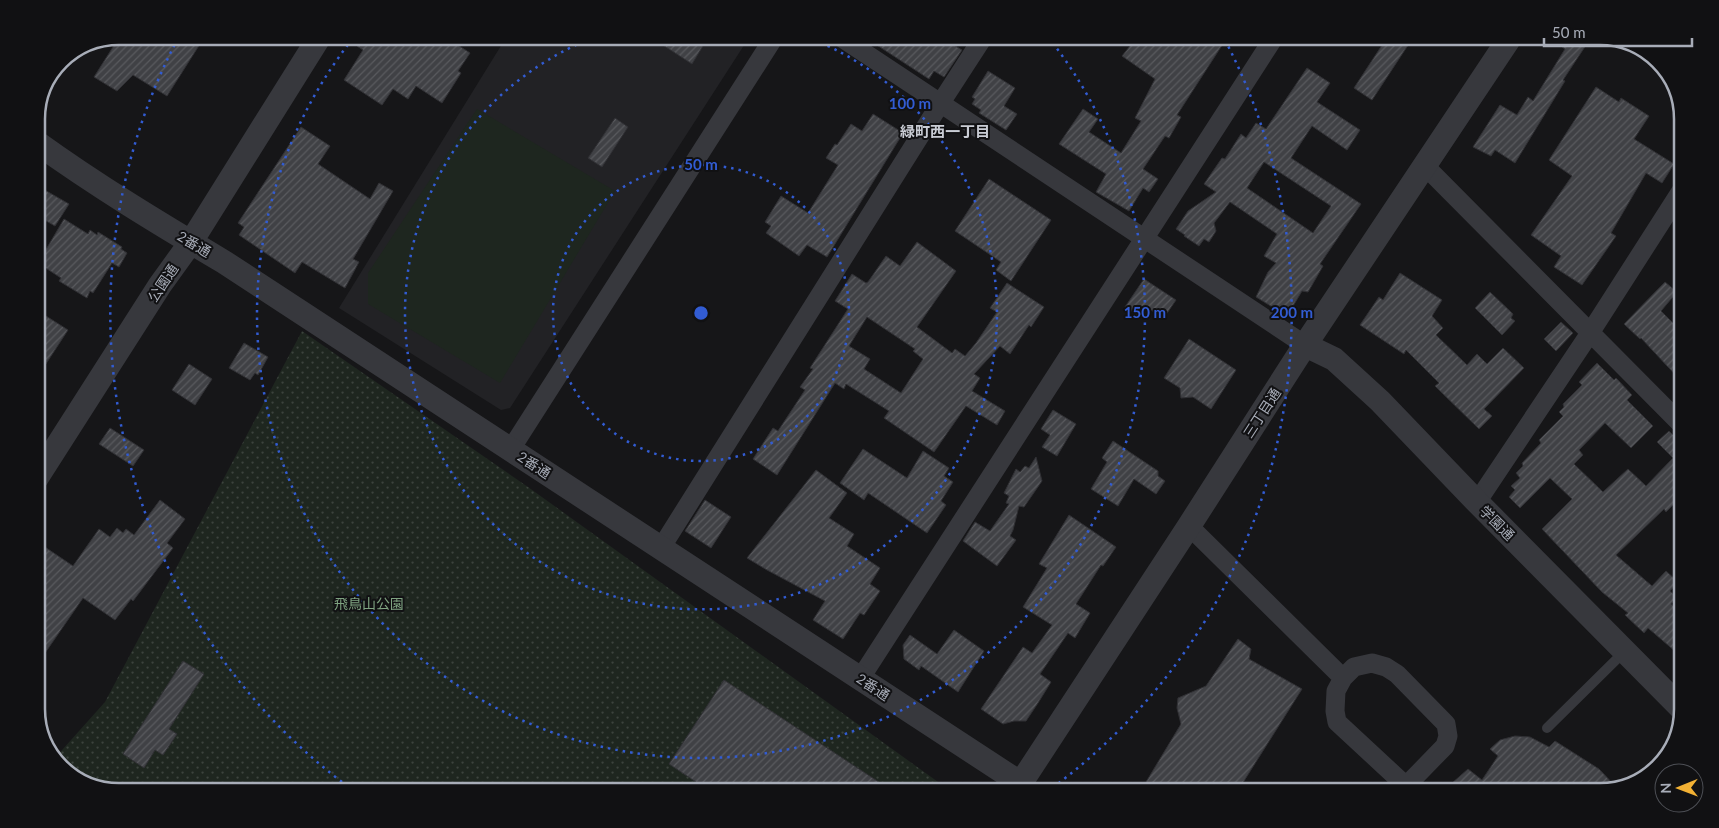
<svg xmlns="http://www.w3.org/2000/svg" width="1719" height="828" font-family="Lato,'Noto Sans JP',sans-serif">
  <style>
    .built { fill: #222225 }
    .grass { fill: #1e261f }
    .park { fill: url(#park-dots) }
    .building { fill: url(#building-hatch); stroke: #303034; fill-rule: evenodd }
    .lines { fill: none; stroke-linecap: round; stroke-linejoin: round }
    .service { stroke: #37383d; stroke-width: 10 }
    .minor { stroke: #37383d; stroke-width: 19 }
    .tertiary { stroke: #37383d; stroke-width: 24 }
    .ring { fill: none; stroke: #325cd3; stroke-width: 2.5; stroke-dasharray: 2.5 5 }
    .labels { text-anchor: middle; stroke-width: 4; stroke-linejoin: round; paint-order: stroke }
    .street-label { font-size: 14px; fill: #a8adb8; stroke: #111113 }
    .park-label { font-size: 14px; fill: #7fa381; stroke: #111113 }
    .neighbourhood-label { font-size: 15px; font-weight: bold; fill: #c9ccd4; stroke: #111113 }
    .rim { fill: none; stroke: #a8adb8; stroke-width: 2.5 }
    .centre { fill: #325cd3; stroke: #111113; stroke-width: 2.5 }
    .ring-label { font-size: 15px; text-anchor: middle; font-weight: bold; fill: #325cd3; stroke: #111113; stroke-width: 4; stroke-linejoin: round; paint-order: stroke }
  </style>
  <defs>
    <pattern id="park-dots" width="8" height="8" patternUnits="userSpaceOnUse" patternTransform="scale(1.25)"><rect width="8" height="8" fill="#1e261f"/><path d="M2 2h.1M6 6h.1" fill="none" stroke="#3c433d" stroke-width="1.8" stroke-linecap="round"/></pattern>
    <pattern id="building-hatch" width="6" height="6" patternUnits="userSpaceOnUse" patternTransform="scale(1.25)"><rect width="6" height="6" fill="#404145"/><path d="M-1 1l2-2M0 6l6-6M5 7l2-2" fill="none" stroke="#595a5e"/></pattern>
  </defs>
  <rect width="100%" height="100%" fill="#161618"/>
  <path class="built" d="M507,36H750L510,408L501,410L339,308Z"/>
  <path class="grass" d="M477,109L615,191L500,383L368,304V273Z"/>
  <path class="park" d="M302,331L528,487L952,792H119L83,783L54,759L105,702Z"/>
  <path class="building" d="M120,36H205L167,96L133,75L117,91L94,77Z
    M364,36H444L470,53L458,71L461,73L442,103L416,86L408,99L393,89L382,105L344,80L363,50L357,46Z
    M649,36H709L692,64Z
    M863,36H957L952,44L962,50L944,77L934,71L929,79Z
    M1138,36H1228L1177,115L1181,117L1169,138L1165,136L1143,169L1158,179L1149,192L1143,188L1129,211L1096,192L1106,174L1059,144L1083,109L1098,119L1089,132L1121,153L1141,121L1135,118L1155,79L1122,56Z
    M1388,36H1414L1372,100L1354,88Z
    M1547,36H1592L1563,80L1565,81L1515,163L1495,150L1491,156L1473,147L1500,105L1517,115L1528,97L1533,101L1565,49Z
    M1307,68L1330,83L1317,102L1360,130L1347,150L1312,126L1291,158L1361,204L1320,264L1323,266L1308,292L1302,291L1287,316L1256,297L1268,272L1276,263L1264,256L1277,234L1230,202L1214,223L1216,231L1209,242L1204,239L1199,246L1184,236L1185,235L1176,229L1188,211L1216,192L1204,184L1222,158L1225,159L1241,134L1246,138L1256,123L1266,129ZM1264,162L1331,206L1313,233L1247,188Z
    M988,71L1015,88L1004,106L1017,114L1006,130L979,113L981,110L972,104L975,99L972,97Z
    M1596,87L1619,102L1621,98L1649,116L1634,139L1674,164L1662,183L1646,173L1611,233L1616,236L1582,285L1554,267L1561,256L1531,235L1572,176L1549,160Z
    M873,114L903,133L827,257L807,245L799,256L766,233L771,226L765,222L781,196L808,213L838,165L826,158L835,144L837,145L851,124L862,131Z
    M615,118L628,127L602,167L588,158Z
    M301,127L330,146L318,164L370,199L379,183L393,191L353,259L359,262L345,288L302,262L295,273L239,235L244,227L238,223Z
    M989,179L1051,220L1011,281L996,270L1001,262L955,231Z
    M36,185L69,204L55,226L36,215Z
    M64,219L88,234L90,230L97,235L98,232L122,247L121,249L127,253L119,267L112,263L93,293L90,291L87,298L59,281L61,278L38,263Z
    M917,242L956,271L917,327L952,353L955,349L965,356L976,343L997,312L990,308L1007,283L1044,307L1031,327L1029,325L1010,354L1000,346L974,374L980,378L972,391L1005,411L997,425L966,406L934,452L884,418L889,411L846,384L844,389L835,383L777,475L753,459L773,428L778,431L805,390L800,387L813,369L810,368L848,309L835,301L852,274L866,283L868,282L886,256L900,266ZM867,317L915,349L913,351L923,359L901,393L864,369L870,359L849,346Z
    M1400,273L1442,300L1432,316L1443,328L1436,335L1467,365L1477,354L1487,364L1503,348L1524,368L1484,409L1492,416L1479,429L1435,386L1439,383L1406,350L1404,354L1360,325L1379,297L1383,300Z
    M1144,279L1176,300L1163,319L1148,308L1142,318L1125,307Z
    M1665,282L1677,292L1661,311L1683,333V383L1641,338L1640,339L1624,324Z
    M1490,292L1513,314L1511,318L1515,321L1502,335L1475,308Z
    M46,316L68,330L36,379V331Z
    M1561,322L1573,333L1556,351L1544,339Z
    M1189,339L1236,370L1211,409L1193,397L1181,398L1180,388L1164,378Z
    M244,343L268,357L258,375L255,373L250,380L229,368Z
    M1597,363L1614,380L1616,378L1632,395L1627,400L1653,426L1631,448L1605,423L1579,450L1583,455L1574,464L1603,492L1628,469L1646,486L1673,458L1657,442L1669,431L1683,445V495L1666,512L1664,509L1616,555L1652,586L1666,571L1678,582L1670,591L1677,597L1671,604L1683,614V658L1648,628L1644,633L1625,615L1628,613L1602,592L1542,529L1572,499L1550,478L1520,508L1509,497L1515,490L1511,486L1520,478L1516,473L1523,466L1522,463L1541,443L1539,440L1563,416L1559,412L1564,407L1563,404L1582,385L1579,382Z
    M189,364L212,379L195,405L172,390Z
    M1053,410L1076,424L1057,456L1042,447L1050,435L1041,429Z
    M110,428L144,450L133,466L99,444Z
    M1113,441L1158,471V476L1165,481L1156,494L1134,479L1118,506L1091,489L1107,462L1102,458Z
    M863,449L907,478L923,451L949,468L944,476L953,482L941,501L946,505L927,533L868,493L864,500L840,483Z
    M1036,457L1042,481L1024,507L1019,506L1013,530L1010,536L1016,540L997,566L963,541L975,522L990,531L1009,504L1006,503L1009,496L1004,493L1016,469L1020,472L1025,466L1029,468Z
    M816,470L847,493L829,518L854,534L847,546L880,568L870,584L880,591L864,615L860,613L843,639L813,620L825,601L767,570L747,558Z
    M160,500L185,519L167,543L173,548L133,601L131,599L115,620L83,598L36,666V541L73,566L99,529L110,537L117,528L123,533L126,529L134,535Z
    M705,500L731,517L711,548L685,531Z
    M1069,515L1116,547L1103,566L1101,565L1076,604L1090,613L1075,638L1068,633L1040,674L1051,682L1038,703L1026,721H1014L1003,724L981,709L1023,647L1032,653L1052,625L1023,607L1047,568L1039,564Z
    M954,630L984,651L958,692L921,666L919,670L904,659L903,645L910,635L937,654Z
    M1238,639L1251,649L1249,659L1302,689L1237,792H1140L1181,724L1177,708L1178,698L1206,686Z
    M183,661L204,674L169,729L177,734L163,755L155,750L144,768L123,754Z
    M724,680L894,792H711L669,764Z
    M1515,736L1530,737L1549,747L1555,741L1599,769L1616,787L1600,792H1442L1468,769L1482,780L1498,756L1490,749L1500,740Z"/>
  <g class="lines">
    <path class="service" d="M1547,728L1625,651"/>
    <path class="minor" d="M839,36L1305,345
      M1425,166L1683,426
      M511,449L775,36
      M1477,502L1590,333L1683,188
      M1189,526L1343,678
      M661,548L940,104L984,36
      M860,679L1275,36
      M1400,792L1406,786L1445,746L1448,736L1446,724L1397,674L1386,667L1372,663L1354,667L1343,678L1336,691L1335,711L1337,722L1406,786"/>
    <path class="tertiary" d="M36,142C97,186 160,224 224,262L1020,783L1029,792
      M1305,345L1334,359L1380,401L1477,502L1683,710
      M36,479L160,285L191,242L320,36
      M1015,792L1189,526L1305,345L1511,36"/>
  </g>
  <g class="ring">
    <circle cx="701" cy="313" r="148"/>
    <path d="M807 37A296 296 0 1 1 595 37"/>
    <path d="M1048 37A444 444 0 1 1 354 37"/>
    <path d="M354 791A591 591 0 0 1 177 40M1225 40A591 591 0 0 1 1048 791"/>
  </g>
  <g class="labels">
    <g class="street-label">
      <text transform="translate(194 244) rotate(31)" y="5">2番通</text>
      <text transform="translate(163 283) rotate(-56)" y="5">公園通</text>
      <text transform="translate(1262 413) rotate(-57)" y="5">三丁目通</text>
      <text transform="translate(534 465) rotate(33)" y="5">2番通</text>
      <text transform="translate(1497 523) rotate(45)" y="5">学園通</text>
      <text transform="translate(873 687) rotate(33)" y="5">2番通</text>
    </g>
    <g class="park-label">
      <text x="369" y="609">飛鳥山公園</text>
    </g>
    <g class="neighbourhood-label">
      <text x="945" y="137">緑町西一丁目</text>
    </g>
  </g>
  <path d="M0 0H1719V828H0ZM119 45H1600A74 74 0 0 1 1674 119V709A74 74 0 0 1 1600 783H119A74 74 0 0 1 45 709V119A74 74 0 0 1 119 45Z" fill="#111113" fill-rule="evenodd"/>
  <path class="rim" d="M119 45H1600A74 74 0 0 1 1674 119V709A74 74 0 0 1 1600 783H119A74 74 0 0 1 45 709V119A74 74 0 0 1 119 45Z"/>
  <circle cx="701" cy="313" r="8" class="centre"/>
  <g class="ring-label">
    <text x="910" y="109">100 m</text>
    <text x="701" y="170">50 m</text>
    <text x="1145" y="318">150 m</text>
    <text x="1292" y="318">200 m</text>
  </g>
  <g transform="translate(1679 788) rotate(269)"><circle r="24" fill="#111113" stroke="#4d4f55"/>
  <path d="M0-4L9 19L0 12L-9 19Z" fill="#f2b134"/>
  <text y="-8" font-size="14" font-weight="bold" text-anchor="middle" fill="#a8adb8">N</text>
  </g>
  <path d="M1544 38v8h148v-8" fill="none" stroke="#a8adb8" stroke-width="2.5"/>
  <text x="1552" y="38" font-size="15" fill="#a8adb8" stroke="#111113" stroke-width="4" paint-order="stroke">50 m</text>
</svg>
